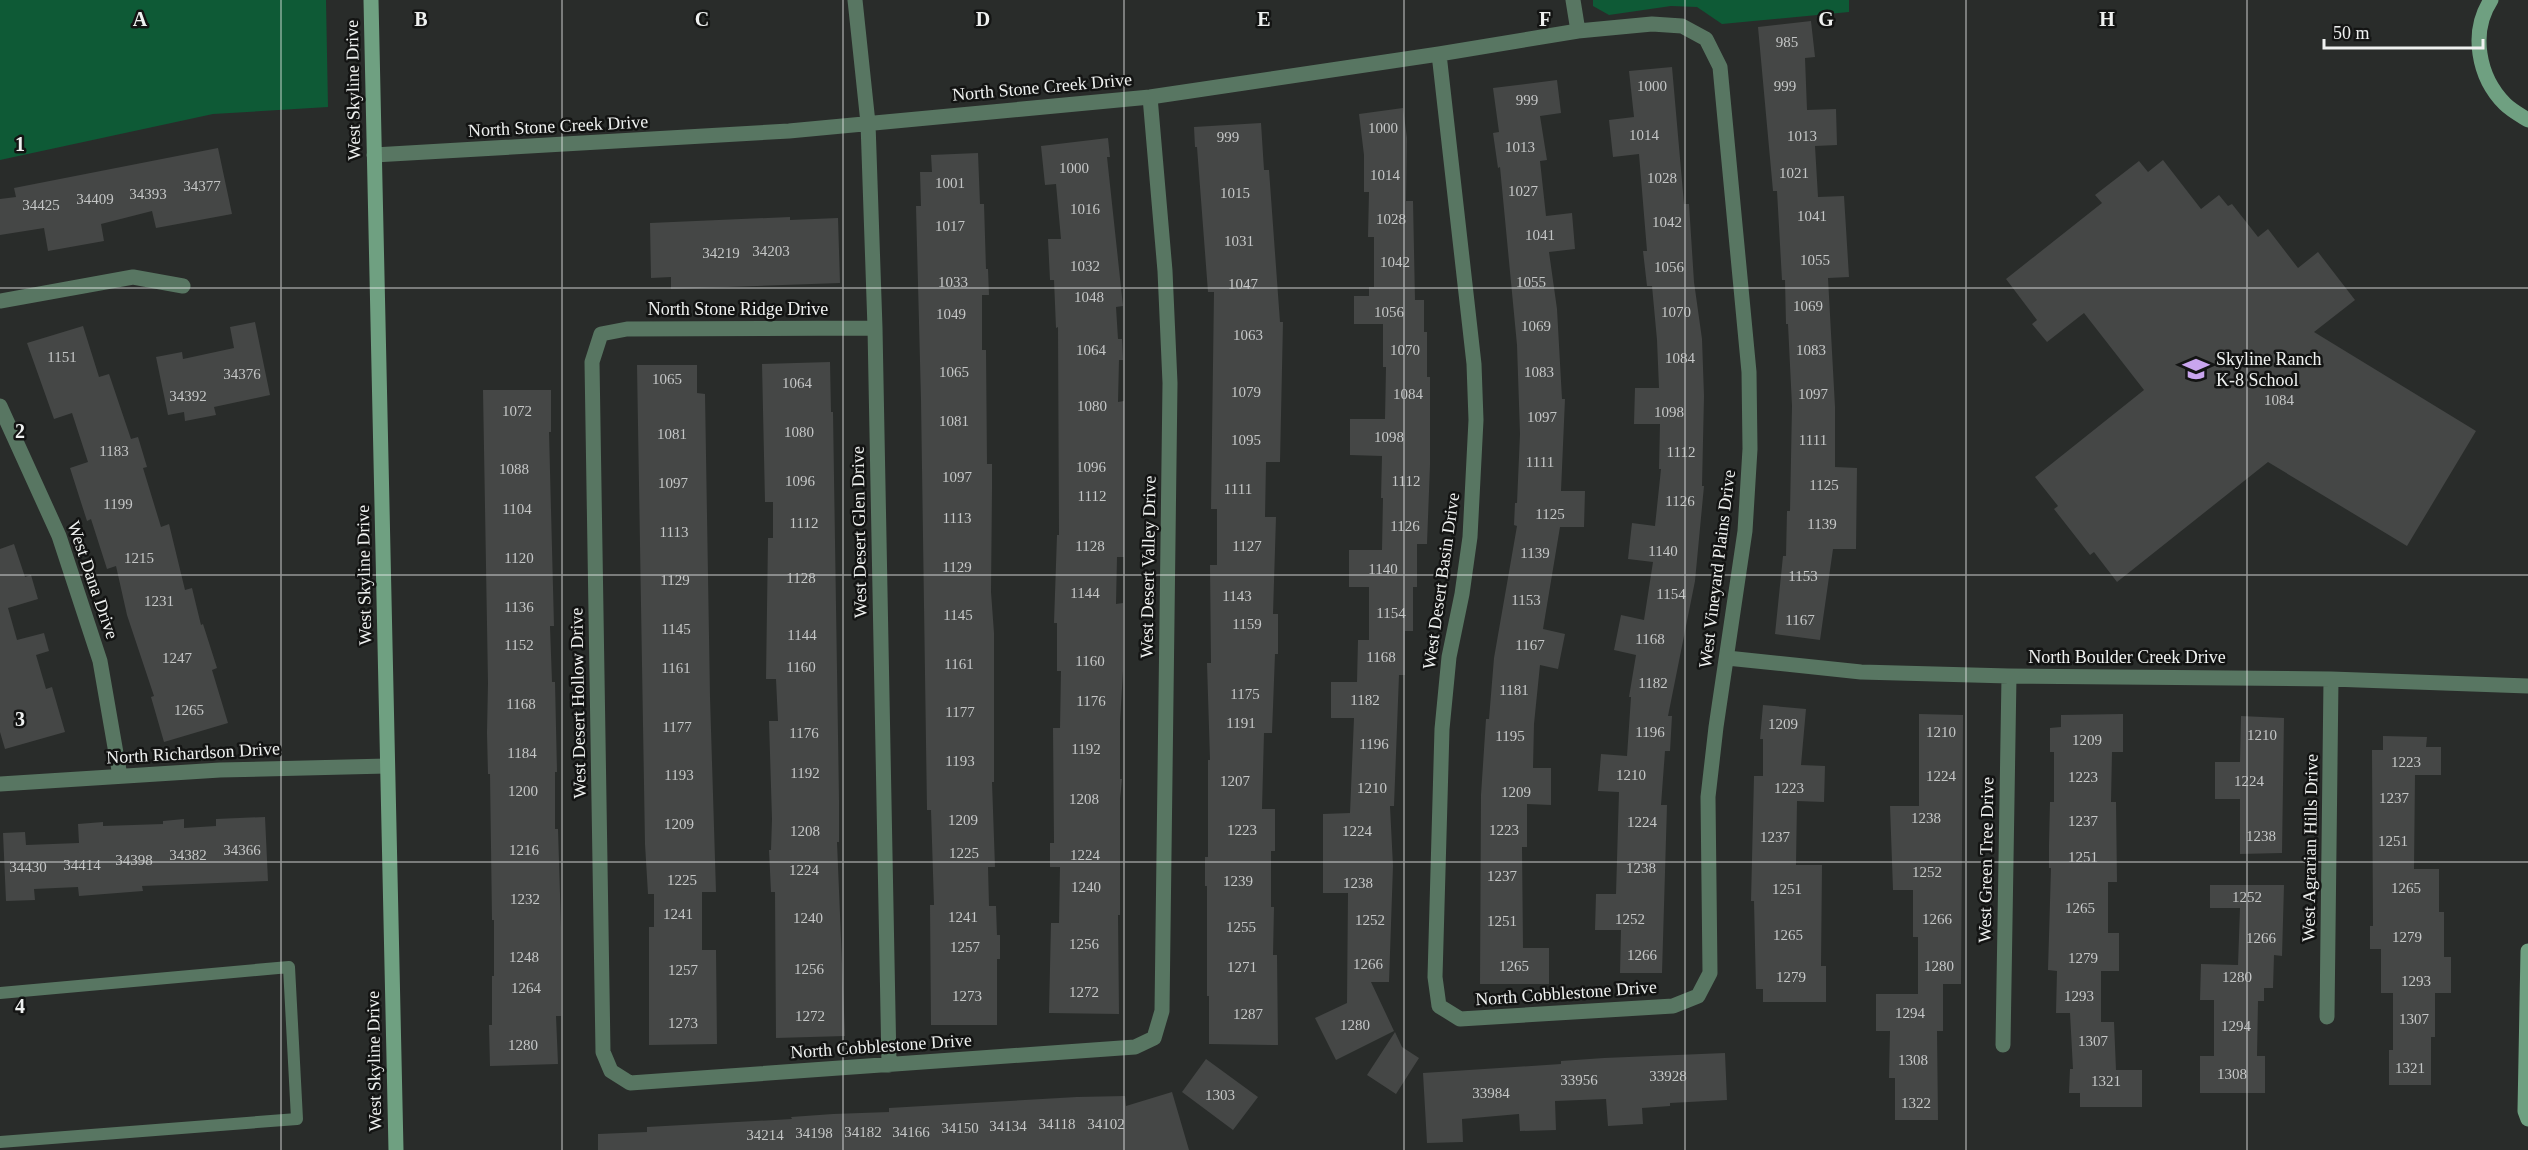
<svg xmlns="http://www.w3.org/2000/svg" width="2528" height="1150" font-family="'Times New Roman',serif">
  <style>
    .green { fill: #0e5a36 }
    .building { fill: #454746 }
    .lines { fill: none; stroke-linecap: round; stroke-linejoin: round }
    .lane { stroke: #587662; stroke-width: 12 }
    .street { stroke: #587662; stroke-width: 15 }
    .secondary { stroke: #6fa081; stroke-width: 15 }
    .grid { fill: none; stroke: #eff1f0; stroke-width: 1.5; stroke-opacity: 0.55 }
    .labels { text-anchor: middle; stroke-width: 5; stroke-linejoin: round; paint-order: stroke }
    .number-label { font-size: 15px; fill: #c4c6c6 }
    .street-label { font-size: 18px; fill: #eff1f0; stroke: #131413 }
    .poi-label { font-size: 18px; fill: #eff1f0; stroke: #131413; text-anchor: start }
    .grid-label { font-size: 20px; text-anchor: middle; font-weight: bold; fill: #eff1f0; stroke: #131413; stroke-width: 5; stroke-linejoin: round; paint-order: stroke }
  </style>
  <rect width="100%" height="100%" fill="#292c2a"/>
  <path class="green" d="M0,0H326L328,107L213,114L0,160Z
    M1593,0H1849V12L1722,24L1697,7L1671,6L1609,15L1593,6Z"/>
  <path class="building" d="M1811,21L1815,57L1805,58L1807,110L1836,109L1837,145L1815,146L1818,197L1844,196L1849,277L1828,278L1835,407V467L1857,468L1856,549H1833L1820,640L1775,634L1783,556H1786L1787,511H1790L1792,406L1788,324H1786L1785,280H1782L1777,191H1773L1758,27Z
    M1672,67L1684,204H1689L1694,282L1702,339L1704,396L1702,486H1704L1695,581L1668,716H1672L1670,751H1665L1661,805H1667L1662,973H1620L1621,930H1595L1596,894H1616L1619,792L1598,791L1601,754L1627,756L1631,697H1629L1636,655L1614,650L1621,615L1644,620L1653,562L1628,559L1632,523L1655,526L1661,469H1659L1660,424H1634L1635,388H1659L1657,340L1652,286H1647L1643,251H1647L1639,154L1613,157L1609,120L1634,117L1629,71Z
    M1557,80L1561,113L1540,116L1547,160L1540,161L1546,216L1572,213L1575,249L1549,252L1557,309L1562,399H1565L1561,491H1585L1584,527H1560L1543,629L1565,634L1558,669L1540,665L1534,724L1533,768H1551V805L1527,804V847H1522L1523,948H1549V984H1480L1481,795L1486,719H1489L1494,658L1517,526L1514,525L1515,503H1517L1520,434L1517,345L1500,167L1498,168L1493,133L1499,132L1493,88Z
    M1403,108L1407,138L1406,201H1413L1415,300H1424V332H1427V377H1430V465L1427,544H1417V587H1413V631H1405V675H1399L1394,806H1390L1393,866L1389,982H1371L1394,1031L1336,1060L1315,1018L1347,1003L1348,893H1323V814L1350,813L1354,718H1331V682H1357L1358,640H1369V587H1349V550H1382L1383,498H1381L1382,456L1350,455V419H1385L1386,367H1383V324H1354V296H1369V287H1374V237H1368L1369,192H1364V155L1359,114Z
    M1261,123L1264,170H1269L1280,322H1283L1280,462H1266L1265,517H1276L1273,614H1278V654H1275L1272,733H1264L1262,809H1275V851H1271V907H1274L1273,955H1277L1278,1045L1209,1044V996H1207V886H1205V857H1208V760H1210L1207,663H1211L1210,565H1217V509H1211L1214,292H1208L1197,147H1195L1194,127Z
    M1108,138L1110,157H1107L1123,306L1116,307L1118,339H1122L1123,360H1119L1118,402L1124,401V557H1117L1116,604L1123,603V671L1120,722V779H1122L1120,799V915H1118L1119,1014L1049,1013L1051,923H1059L1060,867H1050V843H1054L1053,728H1060L1061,671H1057V623H1054L1057,535H1059L1058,327L1056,328L1054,280H1050L1048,239H1061L1056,184L1045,185L1041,146Z
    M218,148L232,214L156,228L152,211L101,224L104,241L48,251L44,228L0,235V199L16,197L14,188Z
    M978,153L980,204H984L986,269H988L989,295H982V350H986L987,464H992V489L991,592L994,633V782H992L995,867H988L989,906H996L997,935H1000V959H997V1025H931L930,905H934L931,810H927L921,400L916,206H921L920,172H932L931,155Z
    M2163,160L2201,209L2219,195L2228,206L2232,204L2258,237L2268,229L2298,268L2318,252L2355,300L2314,332L2476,431L2407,546L2268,462L2117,582L2094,552L2090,555L2054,509L2058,506L2035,477L2144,390L2084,313L2047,342L2032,324L2037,320L2006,279L2102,203L2095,195L2139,161L2148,172Z
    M790,217V220L838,218L840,283L671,289V277L651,278L650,223Z
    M255,322L270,395L214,407L216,415L185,421L184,412L168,415L156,357L182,352L183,359L234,348L230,327Z
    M83,326L99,377L109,374L131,439L138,437L147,467L143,468L161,527L169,524L185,590L192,588L201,625L203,624L217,668L212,670L228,723L164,742L151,697L154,696L127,615L116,566L107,569L91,519L87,521L70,468L88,462L72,413L54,419L27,343Z
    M830,362L831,412H833L839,800V842H837L845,1036L776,1038L775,892H771L769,850H771L772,819L769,721H778L776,679H766L768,538H773V502H765L762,364Z
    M637,365H697V393L705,394L710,697L716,892H702V950H716L717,1044L649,1045V927H654V894H648L645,844Z
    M483,390H551V432H549L554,626H550L552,682H555L557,772H555V829H558L561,927V1016H556L558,1064L490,1066L489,1025H492V976H494V920H492L490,774H488L487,733L488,683Z
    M14,544L25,577L31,575L38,599L8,608L17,640L44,633L49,651L36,655L46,689L52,687L65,732L5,749L0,732V549Z
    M1763,705L1806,709L1801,765L1825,766L1824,802L1797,801L1796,865H1822L1821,966H1826V1002H1763V989H1756L1754,901H1751L1754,776H1763V739H1760Z
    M1919,714L1963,715L1961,984H1943V1031H1937L1938,1120H1895V1078H1889L1890,1031H1876V994H1918V937H1913V890H1893L1890,806H1919Z
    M2123,714V752H2112L2111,802H2116L2117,882H2108V933H2119V971H2101V1022H2114L2116,1070H2142V1107H2080V1093H2069L2070,1069H2073L2070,1013H2056L2057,971L2048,970L2051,868H2049V845L2050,802H2054V752H2050V728L2061,727V715Z
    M2241,716L2284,718L2282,853L2240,854V799H2215V762H2240Z
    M2383,736L2427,737L2426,747H2441V775H2415L2414,869H2439V912H2444V957H2451V993H2435V1037H2431V1085H2389V1050H2393V993H2381V949H2370V926H2373L2372,750H2383Z
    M265,817L268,881L142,886L143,891L79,896L78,887L34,889L35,900L6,901L3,833L25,832L26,845L79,843L78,824L103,822V826L163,824V821L184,819V828L216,826V819Z
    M2210,885H2284L2282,956L2274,955L2273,988H2264V1001H2258L2257,1056H2265V1093H2200V1056H2214V1000H2200L2201,964L2238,965L2240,908H2210Z
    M1395,1032L1402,1047L1419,1058L1396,1094L1367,1075Z
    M1725,1053L1727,1100L1670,1103V1106L1642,1108L1643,1124L1608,1126L1606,1099L1555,1101L1556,1130L1520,1131L1519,1114L1462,1119L1463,1142L1427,1143L1423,1073L1561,1064V1061L1604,1058Z
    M1206,1059L1258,1097L1233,1130L1182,1092Z
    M1172,1092L1189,1150H598V1134L647,1132V1127L792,1119L791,1117L833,1114L889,1112V1108L1077,1097L1125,1096L1126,1106Z"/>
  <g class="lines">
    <path class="lane" d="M0,993L289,967L297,1119L0,1142"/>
    <path class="street" d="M855,0L868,123L875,328L889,1065
      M1573,0L1578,31
      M374,155L789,131L1150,97L1439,54L1578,31L1652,24L1682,26L1706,39L1720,67L1749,372L1750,449L1745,531L1716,727L1708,797L1710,973L1698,996L1673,1006L1460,1019L1439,1006L1435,977L1442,729L1449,657L1462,594L1470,537L1476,420L1474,364L1439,54
      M0,301L133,277L183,286
      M875,328L627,329L601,334L592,362L603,1052L611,1071L630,1083L1135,1047L1154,1038L1162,1011L1170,383L1165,271L1150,97
      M0,406L59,536L100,661L120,776
      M1727,658L1861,672L2009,676L2331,679L2528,686
      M0,784L220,770L387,766
      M2327,1017L2331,679
      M2003,1045L2009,676"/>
    <path class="secondary" d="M371,0L396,1150
      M2491,0C2470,32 2478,77 2505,104C2511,110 2520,115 2528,120
      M2528,951L2525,1111L2528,1119"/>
  </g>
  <path class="grid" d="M281,0V1150M562,0V1150M843,0V1150M1124,0V1150M1404,0V1150M1685,0V1150M1966,0V1150M2247,0V1150M0,288H2528M0,575H2528M0,862H2528"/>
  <defs>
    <g id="school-bare" transform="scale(2.07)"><path d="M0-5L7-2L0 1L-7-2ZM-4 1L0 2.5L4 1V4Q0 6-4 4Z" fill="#c9a5ee" stroke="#131413" stroke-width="2.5" paint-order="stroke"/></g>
  </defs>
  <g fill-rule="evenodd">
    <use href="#school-bare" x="2196" y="369"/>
  </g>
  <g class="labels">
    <g class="number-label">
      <text x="1787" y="47">985</text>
      <text x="1652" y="91">1000</text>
      <text x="1785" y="91">999</text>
      <text x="1527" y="105">999</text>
      <text x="1383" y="133">1000</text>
      <text x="1644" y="140">1014</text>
      <text x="1802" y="141">1013</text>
      <text x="1228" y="142">999</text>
      <text x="1520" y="152">1013</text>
      <text x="1074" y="173">1000</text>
      <text x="1794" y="178">1021</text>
      <text x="1385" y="180">1014</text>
      <text x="1662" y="183">1028</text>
      <text x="950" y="188">1001</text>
      <text x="202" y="191">34377</text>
      <text x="1523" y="196">1027</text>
      <text x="1235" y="198">1015</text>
      <text x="148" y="199">34393</text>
      <text x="95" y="204">34409</text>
      <text x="41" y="210">34425</text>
      <text x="1085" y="214">1016</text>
      <text x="1812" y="221">1041</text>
      <text x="1391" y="224">1028</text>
      <text x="1667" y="227">1042</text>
      <text x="950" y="231">1017</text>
      <text x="1540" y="240">1041</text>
      <text x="1239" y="246">1031</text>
      <text x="771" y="256">34203</text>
      <text x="721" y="258">34219</text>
      <text x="1815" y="265">1055</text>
      <text x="1395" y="267">1042</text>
      <text x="1085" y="271">1032</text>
      <text x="1669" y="272">1056</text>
      <text x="953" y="287">1033</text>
      <text x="1531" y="287">1055</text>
      <text x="1243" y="289">1047</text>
      <text x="1089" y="302">1048</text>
      <text x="1808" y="311">1069</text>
      <text x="1389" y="317">1056</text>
      <text x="1676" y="317">1070</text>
      <text x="951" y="319">1049</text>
      <text x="1536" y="331">1069</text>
      <text x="1248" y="340">1063</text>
      <text x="1091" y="355">1064</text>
      <text x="1405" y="355">1070</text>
      <text x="1811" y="355">1083</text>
      <text x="62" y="362">1151</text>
      <text x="1680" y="363">1084</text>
      <text x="954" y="377">1065</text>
      <text x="1539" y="377">1083</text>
      <text x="242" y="379">34376</text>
      <text x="667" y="384">1065</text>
      <text x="797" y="388">1064</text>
      <text x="1246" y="397">1079</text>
      <text x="1408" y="399">1084</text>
      <text x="1813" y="399">1097</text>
      <text x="188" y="401">34392</text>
      <text x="2279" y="405">1084</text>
      <text x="1092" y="411">1080</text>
      <text x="517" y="416">1072</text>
      <text x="1669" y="417">1098</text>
      <text x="1542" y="422">1097</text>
      <text x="954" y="426">1081</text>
      <text x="799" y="437">1080</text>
      <text x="672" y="439">1081</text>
      <text x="1389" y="442">1098</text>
      <text x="1246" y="445">1095</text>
      <text x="1813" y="445">1111</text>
      <text x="114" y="456">1183</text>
      <text x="1681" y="457">1112</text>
      <text x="1540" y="467">1111</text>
      <text x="1091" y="472">1096</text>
      <text x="514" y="474">1088</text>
      <text x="957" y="482">1097</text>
      <text x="800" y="486">1096</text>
      <text x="1406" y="486">1112</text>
      <text x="673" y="488">1097</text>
      <text x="1824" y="490">1125</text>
      <text x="1238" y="494">1111</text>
      <text x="1092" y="501">1112</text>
      <text x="1680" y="506">1126</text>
      <text x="118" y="509">1199</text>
      <text x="517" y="514">1104</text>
      <text x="1550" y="519">1125</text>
      <text x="957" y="523">1113</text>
      <text x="804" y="528">1112</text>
      <text x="1822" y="529">1139</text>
      <text x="1405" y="531">1126</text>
      <text x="674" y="537">1113</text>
      <text x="1090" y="551">1128</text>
      <text x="1247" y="551">1127</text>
      <text x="1663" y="556">1140</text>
      <text x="1535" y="558">1139</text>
      <text x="139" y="563">1215</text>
      <text x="519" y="563">1120</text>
      <text x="957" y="572">1129</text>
      <text x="1383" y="574">1140</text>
      <text x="1803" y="581">1153</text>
      <text x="801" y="583">1128</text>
      <text x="675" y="585">1129</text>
      <text x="1085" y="598">1144</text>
      <text x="1671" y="599">1154</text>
      <text x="1237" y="601">1143</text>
      <text x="1526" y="605">1153</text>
      <text x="159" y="606">1231</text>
      <text x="519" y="612">1136</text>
      <text x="1391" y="618">1154</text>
      <text x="958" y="620">1145</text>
      <text x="1800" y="625">1167</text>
      <text x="1247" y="629">1159</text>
      <text x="676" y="634">1145</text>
      <text x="802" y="640">1144</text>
      <text x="1650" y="644">1168</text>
      <text x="519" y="650">1152</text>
      <text x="1530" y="650">1167</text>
      <text x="1381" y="662">1168</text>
      <text x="177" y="663">1247</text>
      <text x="1090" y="666">1160</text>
      <text x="959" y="669">1161</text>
      <text x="801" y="672">1160</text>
      <text x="676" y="673">1161</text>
      <text x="1653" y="688">1182</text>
      <text x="1514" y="695">1181</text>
      <text x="1245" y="699">1175</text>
      <text x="1365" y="705">1182</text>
      <text x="1091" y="706">1176</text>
      <text x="521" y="709">1168</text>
      <text x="189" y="715">1265</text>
      <text x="960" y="717">1177</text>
      <text x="1241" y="728">1191</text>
      <text x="1783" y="729">1209</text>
      <text x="677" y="732">1177</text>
      <text x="1650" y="737">1196</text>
      <text x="1941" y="737">1210</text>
      <text x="804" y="738">1176</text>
      <text x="2262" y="740">1210</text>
      <text x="1510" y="741">1195</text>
      <text x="2087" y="745">1209</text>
      <text x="1374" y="749">1196</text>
      <text x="1086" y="754">1192</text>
      <text x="522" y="758">1184</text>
      <text x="960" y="766">1193</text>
      <text x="2406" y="767">1223</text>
      <text x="805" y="778">1192</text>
      <text x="679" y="780">1193</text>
      <text x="1631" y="780">1210</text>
      <text x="1941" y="781">1224</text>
      <text x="2083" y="782">1223</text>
      <text x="1235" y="786">1207</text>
      <text x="2249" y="786">1224</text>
      <text x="1372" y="793">1210</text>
      <text x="1789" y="793">1223</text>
      <text x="523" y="796">1200</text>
      <text x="1516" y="797">1209</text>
      <text x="2394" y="803">1237</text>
      <text x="1084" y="804">1208</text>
      <text x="1926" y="823">1238</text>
      <text x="963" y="825">1209</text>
      <text x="2083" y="826">1237</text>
      <text x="1642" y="827">1224</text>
      <text x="679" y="829">1209</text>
      <text x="1242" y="835">1223</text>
      <text x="1504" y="835">1223</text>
      <text x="805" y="836">1208</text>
      <text x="1357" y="836">1224</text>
      <text x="2261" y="841">1238</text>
      <text x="1775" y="842">1237</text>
      <text x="2393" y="846">1251</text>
      <text x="242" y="855">34366</text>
      <text x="524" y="855">1216</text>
      <text x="964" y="858">1225</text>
      <text x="188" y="860">34382</text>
      <text x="1085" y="860">1224</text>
      <text x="2083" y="862">1251</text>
      <text x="134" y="865">34398</text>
      <text x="82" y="870">34414</text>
      <text x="28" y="872">34430</text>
      <text x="1641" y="873">1238</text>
      <text x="804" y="875">1224</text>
      <text x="1927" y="877">1252</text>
      <text x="1502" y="881">1237</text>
      <text x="682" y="885">1225</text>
      <text x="1238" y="886">1239</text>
      <text x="1358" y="888">1238</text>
      <text x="1086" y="892">1240</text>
      <text x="2406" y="893">1265</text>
      <text x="1787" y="894">1251</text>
      <text x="2247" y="902">1252</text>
      <text x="525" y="904">1232</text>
      <text x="2080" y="913">1265</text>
      <text x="678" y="919">1241</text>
      <text x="963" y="922">1241</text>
      <text x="808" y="923">1240</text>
      <text x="1630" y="924">1252</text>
      <text x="1937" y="924">1266</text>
      <text x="1370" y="925">1252</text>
      <text x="1502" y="926">1251</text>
      <text x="1241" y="932">1255</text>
      <text x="1788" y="940">1265</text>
      <text x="2407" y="942">1279</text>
      <text x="2261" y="943">1266</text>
      <text x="1084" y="949">1256</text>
      <text x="965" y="952">1257</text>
      <text x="1642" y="960">1266</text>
      <text x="524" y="962">1248</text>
      <text x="2083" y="963">1279</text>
      <text x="1368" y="969">1266</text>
      <text x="1514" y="971">1265</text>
      <text x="1939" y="971">1280</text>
      <text x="1242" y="972">1271</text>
      <text x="809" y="974">1256</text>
      <text x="683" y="975">1257</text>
      <text x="1791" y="982">1279</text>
      <text x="2237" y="982">1280</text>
      <text x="2416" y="986">1293</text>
      <text x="526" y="993">1264</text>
      <text x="1084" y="997">1272</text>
      <text x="967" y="1001">1273</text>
      <text x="2079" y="1001">1293</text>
      <text x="1910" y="1018">1294</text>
      <text x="1248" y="1019">1287</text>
      <text x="810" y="1021">1272</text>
      <text x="2414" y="1024">1307</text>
      <text x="683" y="1028">1273</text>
      <text x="1355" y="1030">1280</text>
      <text x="2236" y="1031">1294</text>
      <text x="2093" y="1046">1307</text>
      <text x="523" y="1050">1280</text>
      <text x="1913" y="1065">1308</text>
      <text x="2410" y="1073">1321</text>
      <text x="2232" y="1079">1308</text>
      <text x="1668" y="1081">33928</text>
      <text x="1579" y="1085">33956</text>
      <text x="2106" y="1086">1321</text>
      <text x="1491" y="1098">33984</text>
      <text x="1220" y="1100">1303</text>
      <text x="1916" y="1108">1322</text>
      <text x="1057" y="1129">34118</text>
      <text x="1106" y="1129">34102</text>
      <text x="1008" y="1131">34134</text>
      <text x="960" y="1133">34150</text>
      <text x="863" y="1137">34182</text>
      <text x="911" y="1137">34166</text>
      <text x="814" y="1138">34198</text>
      <text x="765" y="1140">34214</text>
    </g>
    <g class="street-label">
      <text transform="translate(1042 87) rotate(-5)" y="6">North Stone Creek Drive</text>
      <text transform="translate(353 90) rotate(-91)" y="6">West Skyline Drive</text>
      <text transform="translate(558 126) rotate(-3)" y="6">North Stone Creek Drive</text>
      <text x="738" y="315">North Stone Ridge Drive</text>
      <text transform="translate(859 532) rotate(-91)" y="6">West Desert Glen Drive</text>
      <text transform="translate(1148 567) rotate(-89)" y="6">West Desert Valley Drive</text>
      <text transform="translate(1717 569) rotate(-83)" y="6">West Vineyard Plains Drive</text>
      <text transform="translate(364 575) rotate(-91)" y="6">West Skyline Drive</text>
      <text transform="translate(93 580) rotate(71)" y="6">West Dana Drive</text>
      <text transform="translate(1441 581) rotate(-82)" y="6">West Desert Basin Drive</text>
      <text x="2127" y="663">North Boulder Creek Drive</text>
      <text transform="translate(578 703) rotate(-91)" y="6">West Desert Hollow Drive</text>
      <text transform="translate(193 753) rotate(-3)" y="6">North Richardson Drive</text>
      <text transform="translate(2310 848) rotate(-89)" y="6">West Agrarian Hills Drive</text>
      <text transform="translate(1986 860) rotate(-89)" y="6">West Green Tree Drive</text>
      <text transform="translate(1566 993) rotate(-4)" y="6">North Cobblestone Drive</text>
      <text transform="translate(881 1046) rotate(-4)" y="6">North Cobblestone Drive</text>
      <text transform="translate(374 1061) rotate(-91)" y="6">West Skyline Drive</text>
    </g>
    <g class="poi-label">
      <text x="2216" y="365">Skyline Ranch<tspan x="2216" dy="21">K-8 School</tspan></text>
    </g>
  </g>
  <g class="grid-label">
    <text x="140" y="26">A</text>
    <text x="421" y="26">B</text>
    <text x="702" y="26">C</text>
    <text x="983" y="26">D</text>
    <text x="1264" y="26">E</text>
    <text x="1545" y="26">F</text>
    <text x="1826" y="26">G</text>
    <text x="2107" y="26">H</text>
    <text x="20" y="151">1</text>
    <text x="20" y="438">2</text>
    <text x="20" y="726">3</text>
    <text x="20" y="1013">4</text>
  </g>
  <path d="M2324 39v9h159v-9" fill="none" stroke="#eff1f0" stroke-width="3"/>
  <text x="2333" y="39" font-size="18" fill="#eff1f0" stroke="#131413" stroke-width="4.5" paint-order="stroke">50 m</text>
</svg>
